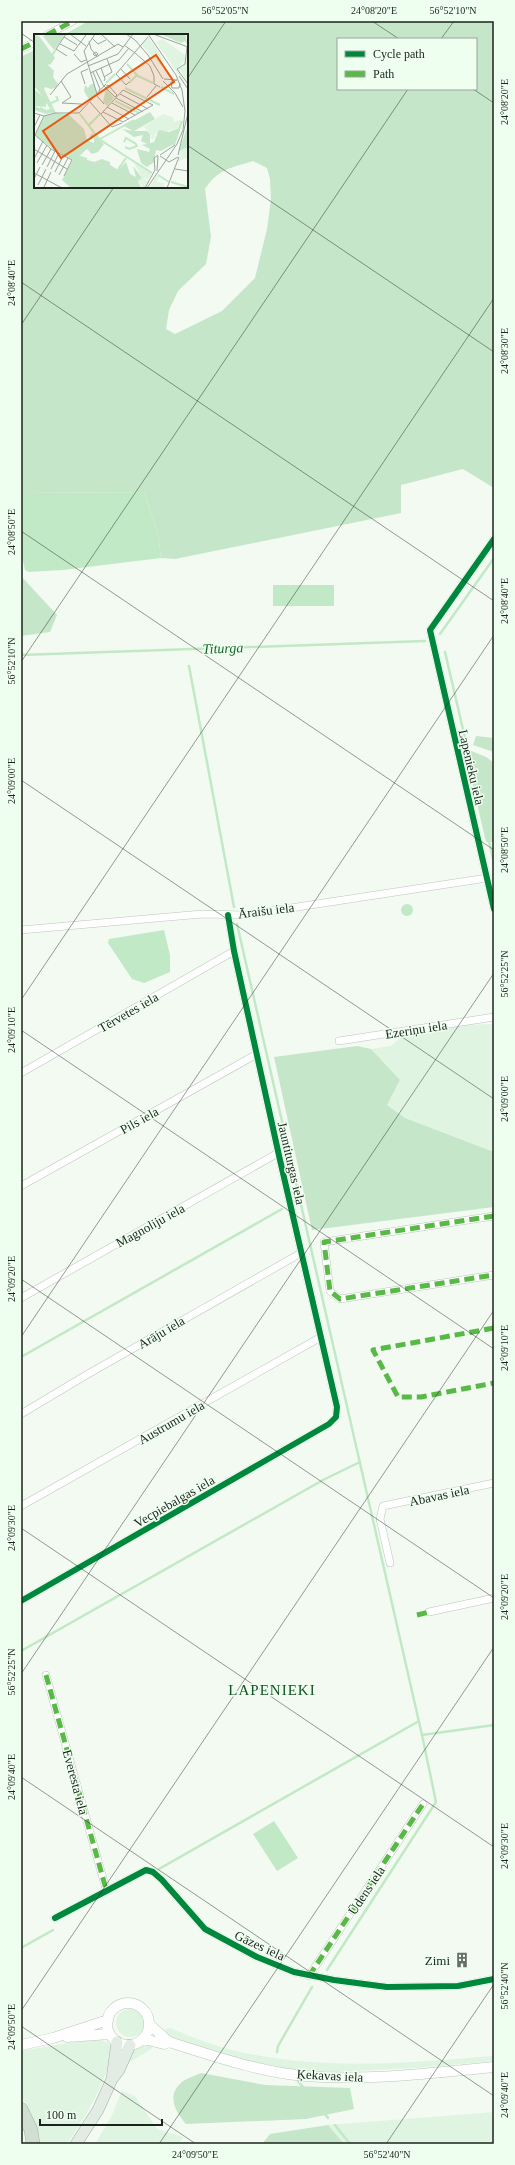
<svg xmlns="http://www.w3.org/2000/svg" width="515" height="2165" font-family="'Times New Roman',serif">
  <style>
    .green { fill: #dff5e1 }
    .forest { fill: #c5e6c8; fill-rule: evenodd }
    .water { fill: #c2e9c6 }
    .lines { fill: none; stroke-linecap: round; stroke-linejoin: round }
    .stream { stroke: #c2e9c6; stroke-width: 2.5 }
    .minor-casing { stroke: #bec5be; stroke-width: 8 }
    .secondary-casing { stroke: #bec5be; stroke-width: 11 }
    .primary-casing { stroke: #9fb1a2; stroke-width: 12 }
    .motorway-casing { stroke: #9fb1a2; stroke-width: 14 }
    .minor { stroke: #fdfefd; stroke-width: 7 }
    .secondary { stroke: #fdfefd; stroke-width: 10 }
    .primary { stroke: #e2ece4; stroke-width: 11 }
    .motorway { stroke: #d1dfd3; stroke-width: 13 }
    .quiet { stroke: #58b947; stroke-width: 5; stroke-dasharray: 10 5; stroke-linecap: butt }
    .cycleway-casing { stroke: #eefeef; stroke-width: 8 }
    .cycleway { stroke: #00873e; stroke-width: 6 }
    .ticks { fill: none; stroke: #1d231d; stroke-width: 1; stroke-opacity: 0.45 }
    .labels { text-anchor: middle; stroke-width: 3; stroke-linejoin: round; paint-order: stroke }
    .street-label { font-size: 13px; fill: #1d231d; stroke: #eefeef }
    .poi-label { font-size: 13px; fill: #1d231d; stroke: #eefeef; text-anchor: end }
    .water-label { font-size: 14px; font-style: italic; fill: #18642b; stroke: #eefeef }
    .quarter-label { font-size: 15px; letter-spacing: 1px; fill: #135223; stroke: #eefeef }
    .inset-river { fill: none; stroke: #c2e9c6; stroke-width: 2 }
    .inset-road { fill: none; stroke: #9da49d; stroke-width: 1 }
    .view { fill: #e8590c; fill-opacity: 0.15; stroke: #e8590c; stroke-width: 2 }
    .inset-edge { fill: none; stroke: #1d231d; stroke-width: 2 }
    .neatline { fill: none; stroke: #1d231d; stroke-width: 1.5 }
    .ticks-label { font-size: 10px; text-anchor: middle; fill: #1d231d }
  </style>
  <rect width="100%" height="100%" fill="#f2faf2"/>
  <path class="green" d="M494,1024V1152L405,1118L387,1105L400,1080L371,1049L391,1046L400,1038L465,1025Z
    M116 2023a14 14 0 1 1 28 0a14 14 0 1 1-28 0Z
    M170,2028C188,2035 206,2043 224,2048C314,2072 403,2063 494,2056V2061L417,2068L336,2072L313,2071L284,2068L231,2057L186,2043L164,2033L166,2029Z
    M90,2039L101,2040L109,2043C119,2064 80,2126 67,2144H38V2132L31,2113L21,2096V2051Z
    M147,2043L154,2045L150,2050L126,2064L134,2049Z
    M122,2091L135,2096L157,2129L184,2137L178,2144H95L111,2117Z
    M494,2112V2144H344L328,2125Z"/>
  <path class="forest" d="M91,21H494V488L463,469L401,485V513L175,559L161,558L158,534L144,492L21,493V58L35,51V187H187V35H66ZM338,39H476V89H338ZM253,161L267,168L270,179L271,199L267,229L255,278L222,311L175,334L166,329L169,310L178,291L206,264L211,237L205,189C218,169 231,168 253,161Z
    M21,576L57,615L50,632L21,636Z
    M476,736L494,738V752L473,745Z
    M464,748L486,757L494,763V842H486Z
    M357,1046L371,1049L400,1080L387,1105L405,1118L494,1152V1207L312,1230L274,1057Z
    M201,2073L265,2085L350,2088L354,2109L306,2119L186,2124C176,2112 166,2096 181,2083C186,2078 195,2076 201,2073Z
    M328,2125L344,2144H262L270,2134Z"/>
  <path class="water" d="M144,492L158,534L161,558L63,570L29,572L25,570L21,552V493Z
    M273,585H334V606H273Z
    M401 910a6 6 0 1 1 12 0a6 6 0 1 1-12 0Z
    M164,930L170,955V972L144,983L132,979L108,943L109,939Z
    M274,1821L298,1858L277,1871L253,1834Z"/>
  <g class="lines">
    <path class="stream" d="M66,35L91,21
      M111,35L127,21
      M21,58L35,51
      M21,112L35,100
      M440,634L494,558
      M445,652L494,863
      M21,655L425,641
      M189,666L234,907
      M237,924L422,1735L494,1725
      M21,1357L282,1209
      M21,1651L323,1480L360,1462
      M159,1869L419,1721
      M21,1948L53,1930
      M327,1970L436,1802L422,1735
      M277,2052L278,2046L312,1987
      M298,2081L328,2118
      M335,2125L350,2144"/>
    <g class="minor-casing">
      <path id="minor" d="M47,35L73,21
        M21,49L35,42
        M494,539L430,630L494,909
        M21,930L202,914L245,915L487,878
        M339,1041L494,1017
        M21,1073L234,951
        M21,1186L257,1054
        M494,1216L324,1242L330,1291L340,1299L494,1275
        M21,1298L278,1153
        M21,1414L88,1374L301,1253
        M21,1506L321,1337
        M390,1563L380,1519L383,1506L494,1483
        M21,1601L329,1424L336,1417L337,1407L280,1160L234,951L228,915
        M429,1612L494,1598
        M46,1675L106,1889
        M55,1918L146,1870L153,1872L162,1880L205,1929L257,1957L294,1972L334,1980L387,1987L458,1986L494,1979
        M309,1976L423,1804"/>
    </g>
    <g class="secondary-casing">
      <path id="secondary" d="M107 2024a21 21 0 1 1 42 0a21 21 0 1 1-42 0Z
        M150,2025L169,2042
        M67,2037L110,2034
        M144,2039L164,2044L169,2042C214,2056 259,2072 305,2076C368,2081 431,2073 494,2067
        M21,2045L53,2038L108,2020"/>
    </g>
    <g class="primary-casing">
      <path id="primary" d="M112,2079L117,2042
        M76,2144L98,2110L112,2079L119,2070L130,2045"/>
    </g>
    <g class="motorway-casing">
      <path id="motorway" d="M21,2109L31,2130L33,2144"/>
    </g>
    <use href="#minor" class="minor"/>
    <use href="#secondary" class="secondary"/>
    <use href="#primary" class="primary"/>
    <use href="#motorway" class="motorway"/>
    <path class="quiet" d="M47,35L73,21
      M21,49L35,42
      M494,1216L324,1242L330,1291L340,1299L494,1275
      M494,1328L373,1350L398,1397H421L494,1383
      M417,1615L429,1612
      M46,1675L106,1889
      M309,1976L423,1804"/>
    <g class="cycleway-casing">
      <path id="cycleway" d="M494,539L430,630L494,909
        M21,1601L329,1424L336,1417L337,1407L280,1160L234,951L228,915
        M55,1918L146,1870L153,1872L162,1880L205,1929L257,1957L294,1972L334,1980L387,1987L458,1986L494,1979"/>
    </g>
    <use href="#cycleway" class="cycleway"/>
  </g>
  <path class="ticks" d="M372,21L399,39M21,33L35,43M441,39L454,21M187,79L226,21M473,89L494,103M187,145L494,352M21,282L494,601M21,325L114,187M21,531L494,850M21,662L408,89M21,780L494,1099M21,1000L494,298M21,1030L494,1349M21,1279L494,1598M21,1337L494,635M21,1528L494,1847M21,1674L494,973M21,1777L494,2096M21,2011L494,1310M21,2026L196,2144M159,2144L494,1647M386,2144L494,1984"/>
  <defs>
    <g id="building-bare" transform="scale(1.2)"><path d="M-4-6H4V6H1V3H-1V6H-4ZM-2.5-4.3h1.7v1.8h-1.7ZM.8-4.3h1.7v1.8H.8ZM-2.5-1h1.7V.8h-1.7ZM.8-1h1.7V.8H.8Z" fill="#686e68" stroke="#eefeef" stroke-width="2.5" paint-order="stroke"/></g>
  </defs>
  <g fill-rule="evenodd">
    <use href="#building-bare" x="462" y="1960"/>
  </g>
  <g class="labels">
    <g class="street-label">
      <text transform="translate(472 767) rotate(77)" y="5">Lapenieku iela</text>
      <text transform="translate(266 910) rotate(-7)" y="5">Āraišu iela</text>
      <text transform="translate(128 1012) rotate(-30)" y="5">Tērvetes iela</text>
      <text transform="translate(416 1029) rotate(-9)" y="5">Ezeriņu iela</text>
      <text transform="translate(139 1120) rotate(-29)" y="5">Pils iela</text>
      <text transform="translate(292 1163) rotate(77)" y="5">Jauntiturgas iela</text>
      <text transform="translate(150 1225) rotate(-29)" y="5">Magnoliju iela</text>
      <text transform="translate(161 1332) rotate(-30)" y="5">Arāju iela</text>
      <text transform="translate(171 1422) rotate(-30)" y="5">Austrumu iela</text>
      <text transform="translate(439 1495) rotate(-12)" y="5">Abavas iela</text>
      <text transform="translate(174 1501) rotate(-30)" y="5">Vecpiebalgas iela</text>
      <text transform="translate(76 1782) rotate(75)" y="5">Everesta iela</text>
      <text transform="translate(366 1890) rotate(-56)" y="5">Ūdens iela</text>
      <text transform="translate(260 1945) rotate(25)" y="5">Gāzes iela</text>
      <text transform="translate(330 2075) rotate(3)" y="5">Ķekavas iela</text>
    </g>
    <g class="poi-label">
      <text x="450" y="1965">Zimi</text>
    </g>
    <g class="water-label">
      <text transform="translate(223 648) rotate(-2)" y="5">Titurga</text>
    </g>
    <g class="quarter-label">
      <text x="272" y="1695">LAPENIEKI</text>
    </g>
  </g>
  <g transform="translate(34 34)">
    <rect width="154" height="154" fill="#f2faf2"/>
    <path d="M115,3L128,24L127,32L108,11ZM128,5L151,21V26L143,34L154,54L122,8ZM154,14V50L145,34L150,32ZM129,80L140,84V88L148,85L146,94L121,100L120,105H117V100L110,93ZM154,113V123L143,128L146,125L145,116ZM99,127L118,139L114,145L109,144L114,147L110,154L104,147L108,144ZM123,141L125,143L123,148L130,149V154H115Z" fill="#dff5e1"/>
    <path d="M14,0H29L30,2L20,16L9,2ZM126,0H151L154,12L151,7L147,9ZM0,1L5,2L21,24L16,31L13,30L20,37L19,43L24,50L22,54L17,55L11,53L10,55L22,79L35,81L50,95L53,106L60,109V104L54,106L58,99L70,110L64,118L58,120L53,115L44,123L60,128L68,125L76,128V131L84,136L92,128L96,140L102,143L99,132L108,144L104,147L107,154H37L28,146L39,126L20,116L2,101L12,82L21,78L12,80L0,76V72L12,77L19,75L0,52ZM57,50H60L63,60L56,67L50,57L51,51L54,54ZM72,54L80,64L73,72L69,68ZM116,78L121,85L100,97H113L116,100V109L120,108L125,96L135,98L146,94L140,110L127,117L122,116L120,128L113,133L107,129L103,115L115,118L116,115L108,111L113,110L107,107L109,101L100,103L88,95L99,97L90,92ZM154,95V113L145,117L152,96Z" fill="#c5e6c8"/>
    <path d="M0,55L12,65V73L0,72Z" fill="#c2e9c6"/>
    <path class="inset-river" d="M93,30L103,41L95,49M102,41L119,49M2,49L12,30M72,49L81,40M1,50L22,15M127,53L140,60M91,54L126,71M12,67L19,77M81,67L105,79M15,70L24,66L22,62M6,74L12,77L18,76M46,80L65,105L118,139M55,91L66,80M66,105L100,86M11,108L2,101L12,82M90,108L92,104L102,110L103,113M140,111L148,87M91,113L95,115L103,112M21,116L53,125M39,126L76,146M38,129L74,148M124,141L135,148M30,147L38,132M77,147L89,154M137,148L154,153M32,149L43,128M36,151L42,140M40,154L51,133M42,154L53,134M45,154L53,138M47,154L56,139M50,154L59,138M53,154L61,138M55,154L63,140M58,154L65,140M71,154L92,124"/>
    <path class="inset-road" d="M32,0L22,15L33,22M36,0L52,12M61,0L50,17L63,60M67,0L81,13M92,0L101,6L114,21L129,45M119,0L154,13M30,3L43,11M58,4L64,10L72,6M55,7L57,15L64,23M26,10L40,17L52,1M90,11L101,19M153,13L151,30L143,35L154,50M62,18L64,20L61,22L59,20ZM101,19L116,32L120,42V50L126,53M40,20L47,28L52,26M54,32L84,20L99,0M67,34L71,45L70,47M87,35L96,45M62,37L70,53M59,38L66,55L65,57M56,39L85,26L95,14M145,42L154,55M70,43L78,38L73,25M130,45L143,46M143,46L137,48L138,54H145L146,49M27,47L37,63L28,69L47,70M129,47L141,59L149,73M95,48L92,51L82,40L114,3M51,50L47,38L54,35M70,52L81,63L83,61L74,51L72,52M86,60L114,75M16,61L33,40L84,10L89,13M62,61L70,70M113,63L122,52M82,64L109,78M56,68L78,93L88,89M78,69L101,81M73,73L95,85M0,79L10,82L0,103M67,80L89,56L119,71L89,88L69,78M10,82L21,79H45L72,50M0,93L6,81M1,101L17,115L38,126L30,142M0,115L33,135M126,121L141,111M144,121L154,79M126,122L135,128L144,123M0,125L9,107M3,129L13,111M8,131L17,115M13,133L21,117M17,135L25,119M141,135L154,137M123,137L124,122M21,138L29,122M0,139L28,154M25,141L34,124M0,145L6,133M4,151L12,135M10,153L17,138M111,154L121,136L120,124L124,121M113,154L143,110L149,96L151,77L148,56L142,41L114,0M133,154L145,123"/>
    <path class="view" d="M122,21L140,48L27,124L9,97Z"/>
    <rect width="154" height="154" class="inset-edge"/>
  </g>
  <rect width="515" height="2165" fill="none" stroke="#eefeef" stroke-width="44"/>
  <rect x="337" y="38" width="140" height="52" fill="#eefeef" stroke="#9aa69b"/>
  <rect x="345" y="51" width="20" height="6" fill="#00873e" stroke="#9aa69b"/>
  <text x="373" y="58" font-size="12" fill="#1d231d">Cycle path</text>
  <rect x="345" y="71" width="20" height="6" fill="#58b947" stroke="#9aa69b"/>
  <text x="373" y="78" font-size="12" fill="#1d231d">Path</text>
  <path d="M40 2119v6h122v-6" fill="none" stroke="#1d231d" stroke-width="2"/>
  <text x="46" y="2119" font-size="12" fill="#1d231d" stroke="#eefeef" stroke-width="3" paint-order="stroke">100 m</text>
  <rect x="22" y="22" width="471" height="2121" class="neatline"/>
  <g class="ticks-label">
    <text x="225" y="14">56°52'05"N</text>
    <text x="374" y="14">24°08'20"E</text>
    <text x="453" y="14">56°52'10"N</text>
    <text transform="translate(504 102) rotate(-90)" y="4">24°08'20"E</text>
    <text transform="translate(11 283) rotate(-90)" y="4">24°08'40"E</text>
    <text transform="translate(504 351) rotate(-90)" y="4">24°08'30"E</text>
    <text transform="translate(11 532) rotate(-90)" y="4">24°08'50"E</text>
    <text transform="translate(504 601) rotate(-90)" y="4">24°08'40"E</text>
    <text transform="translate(11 661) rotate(-90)" y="4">56°52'10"N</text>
    <text transform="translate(11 781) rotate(-90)" y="4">24°09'00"E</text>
    <text transform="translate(504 850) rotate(-90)" y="4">24°08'50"E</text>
    <text transform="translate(504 974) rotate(-90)" y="4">56°52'25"N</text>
    <text transform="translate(11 1030) rotate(-90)" y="4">24°09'10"E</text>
    <text transform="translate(504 1099) rotate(-90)" y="4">24°09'00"E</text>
    <text transform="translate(11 1279) rotate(-90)" y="4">24°09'20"E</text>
    <text transform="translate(504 1348) rotate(-90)" y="4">24°09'10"E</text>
    <text transform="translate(11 1528) rotate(-90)" y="4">24°09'30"E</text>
    <text transform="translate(504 1597) rotate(-90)" y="4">24°09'20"E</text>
    <text transform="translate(11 1672) rotate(-90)" y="4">56°52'25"N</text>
    <text transform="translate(11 1777) rotate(-90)" y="4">24°09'40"E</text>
    <text transform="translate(504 1846) rotate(-90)" y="4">24°09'30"E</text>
    <text transform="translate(504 1986) rotate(-90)" y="4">56°52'40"N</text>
    <text transform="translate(11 2027) rotate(-90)" y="4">24°09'50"E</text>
    <text transform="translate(504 2095) rotate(-90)" y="4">24°09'40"E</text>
    <text x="195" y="2158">24°09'50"E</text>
    <text x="387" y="2158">56°52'40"N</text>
  </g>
</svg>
